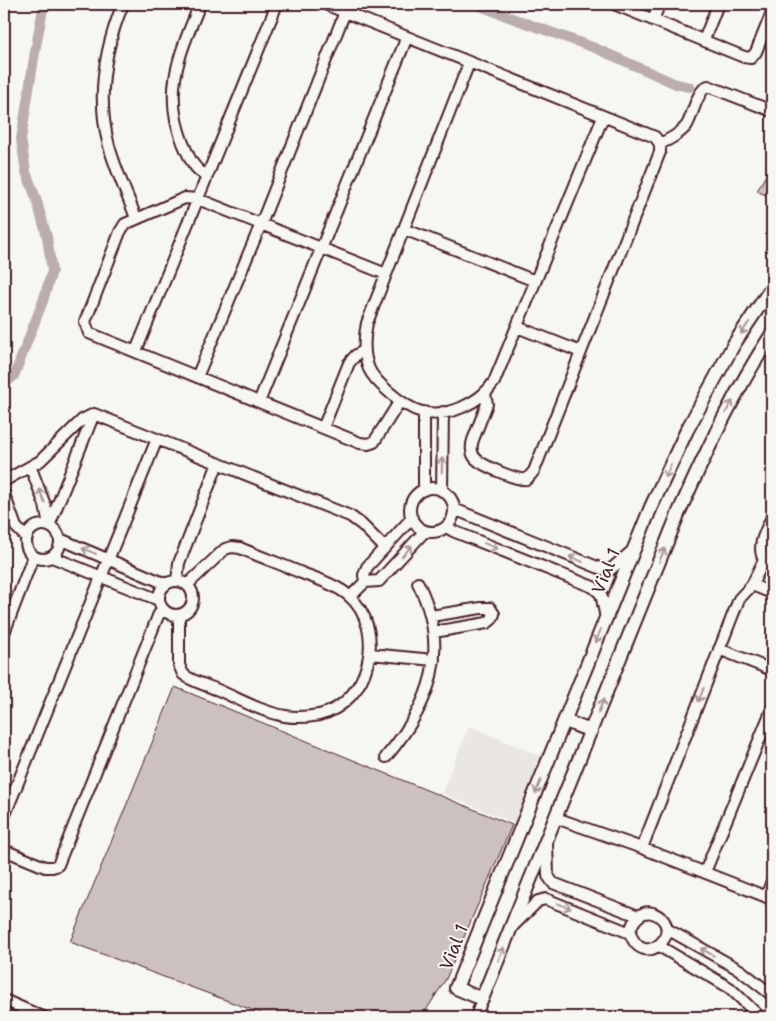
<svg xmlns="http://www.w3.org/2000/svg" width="776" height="1021" font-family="'Shantell Sans',sans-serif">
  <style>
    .built { fill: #e9e6e3 }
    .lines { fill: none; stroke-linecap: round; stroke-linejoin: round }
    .canal { stroke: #bbadae; stroke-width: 10 }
    .building { fill: #ccc1c0; stroke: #4a1f2b }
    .minor-casing { stroke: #4a1f2b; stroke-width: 14 }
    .tertiary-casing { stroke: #4a1f2b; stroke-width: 16 }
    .minor { stroke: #f6f6f2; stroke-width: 10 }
    .tertiary { stroke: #f6f6f2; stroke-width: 12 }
    .oneway { stroke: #a99598 }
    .labels { text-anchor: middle; stroke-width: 4; stroke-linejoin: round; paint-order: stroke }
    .street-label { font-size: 18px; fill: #4a1f2b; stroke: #f6f6f2 }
  </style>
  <rect width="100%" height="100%" fill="#f6f6f2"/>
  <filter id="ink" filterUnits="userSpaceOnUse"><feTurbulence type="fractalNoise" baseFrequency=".02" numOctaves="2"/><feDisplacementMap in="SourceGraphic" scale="10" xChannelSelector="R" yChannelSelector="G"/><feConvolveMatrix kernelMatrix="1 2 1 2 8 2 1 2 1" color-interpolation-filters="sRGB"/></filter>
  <g filter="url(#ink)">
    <path class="built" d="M469,726L542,757L514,823L442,793Z"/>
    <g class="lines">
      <path class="canal" d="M475,4L509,17L595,48L676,84L690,87
        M4,384L14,376L43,301L52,271L47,237L36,198L26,172L21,139L36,46L44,4"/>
    </g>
    <path class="building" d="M772,164V198L757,191Z
      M175,687L512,825L446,979L425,1012L419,1017H271L70,942Z"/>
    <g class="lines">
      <g class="minor-casing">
        <path id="minor" d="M123,4C104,50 96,97 109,146C116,171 127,194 136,218
          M200,4C180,53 162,91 183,143C189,157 193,169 207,176
          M325,4L655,137L660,144V152L534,471L527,479C518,481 483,466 476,459C471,454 471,446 473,440L487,404L485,394
          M614,4L744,57L751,58L756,52L772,12
          M653,19L660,4
          M704,40L718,4
          M469,63L367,323C364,337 363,354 369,369C373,378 382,386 389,392C398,400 411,409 422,412C448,418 480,403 494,382L603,117
          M660,144C670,139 680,134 687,125C693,115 697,90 708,86L772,111
          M404,229L535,281
          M386,274L198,199L185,198L125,224L120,232L85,322L89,333L360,443L368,444L374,442L400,401
          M517,327L581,352
          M136,351L277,4
          M197,377L261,224L345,12
          M259,402L407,37
          M323,428L349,363L356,355L365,350
          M31,468L45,505L49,525
          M4,481L40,461L82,420L94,414L350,516L361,524L384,547
          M410 510a22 22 0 1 1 44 0a22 22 0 1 1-44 0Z
          M424,490V412
          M442,491L443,412
          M4,494L16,527L26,537
          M454,509L602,569L610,570L632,551
          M26 542a17 17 0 1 1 34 0a17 17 0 1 1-34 0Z
          M49,526L94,414
          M446,527L453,531L593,587L601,594L606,618
          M60,539L166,584
          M52,557L159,600
          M159 598a17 17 0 1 1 34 0a17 17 0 1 1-34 0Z
          M177,581L179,563L218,463
          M365,582L364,575L367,567L412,518
          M752,585L772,593
          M350,597L365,582L379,581L425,531
          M179,615V665L183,674C192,682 207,685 218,690C239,699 262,712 285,716C296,718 308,717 319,715C370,703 388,629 348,595C336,585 319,579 304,574C283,565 261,557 240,548L232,547L225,549L187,585
          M431,616L481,608H490L494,614L492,619L487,623L434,632
          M4,633L33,557
          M719,649L772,670
          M370,654L434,660
          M386,757C431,704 451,650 418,583
          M4,817L157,439
          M556,818L642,848L772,899
          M547,842L548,876L553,883L638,916
          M642,848L739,599L752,585L764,560C756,545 766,531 772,517
          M4,850L45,867H52L58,865L158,616L162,609
          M705,872L772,709
          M766,897L772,881
          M513,926L538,901L546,899L630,933C644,972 685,931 657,915C643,907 632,920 630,933
          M667,929L740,970L772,995
          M659,946L730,988L760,1017
          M4,1000L43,1017
          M476,1017L482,999"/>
      </g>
      <g class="tertiary-casing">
        <path id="tertiary" d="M772,287L734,344L687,430L651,507L456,988L482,999L679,512C707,450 735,390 772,334
          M565,721L591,731"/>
      </g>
      <use href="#minor" class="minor"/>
      <use href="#tertiary" class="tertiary"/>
    </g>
    <defs><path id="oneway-shaft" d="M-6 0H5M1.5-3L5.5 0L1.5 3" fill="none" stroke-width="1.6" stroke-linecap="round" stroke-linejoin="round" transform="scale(1.25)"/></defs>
    <g class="oneway">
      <use href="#oneway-shaft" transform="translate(745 328) rotate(124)"/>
      <use href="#oneway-shaft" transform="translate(729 407) rotate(-60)"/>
      <use href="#oneway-shaft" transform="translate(442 465) rotate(-88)"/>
      <use href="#oneway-shaft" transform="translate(668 471) rotate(115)"/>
      <use href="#oneway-shaft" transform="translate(42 496) rotate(-111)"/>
      <use href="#oneway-shaft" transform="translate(491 546) rotate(22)"/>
      <use href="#oneway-shaft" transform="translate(89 551) rotate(-158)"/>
      <use href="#oneway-shaft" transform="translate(407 551) rotate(-48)"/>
      <use href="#oneway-shaft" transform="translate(662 555) rotate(-68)"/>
      <use href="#oneway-shaft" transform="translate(576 559) rotate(-157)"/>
      <use href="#oneway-shaft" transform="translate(598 636) rotate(112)"/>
      <use href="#oneway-shaft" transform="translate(701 695) rotate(111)"/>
      <use href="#oneway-shaft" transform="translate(601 706) rotate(-68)"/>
      <use href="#oneway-shaft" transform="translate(538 787) rotate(112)"/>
      <use href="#oneway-shaft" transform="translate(564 906) rotate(22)"/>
      <use href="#oneway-shaft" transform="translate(707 952) rotate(-151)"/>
      <use href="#oneway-shaft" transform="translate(501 954) rotate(-68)"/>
    </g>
  </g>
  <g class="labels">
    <g class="street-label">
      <text transform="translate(606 571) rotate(-68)" y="6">Vial 1</text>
      <text transform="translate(454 947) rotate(-68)" y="6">Vial 1</text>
    </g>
  </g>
  <rect width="776" height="1021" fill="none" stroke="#f6f6f2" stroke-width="20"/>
  <rect x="10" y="10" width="756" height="1001" fill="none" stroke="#4a1f2b" stroke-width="2" filter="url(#ink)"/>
</svg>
